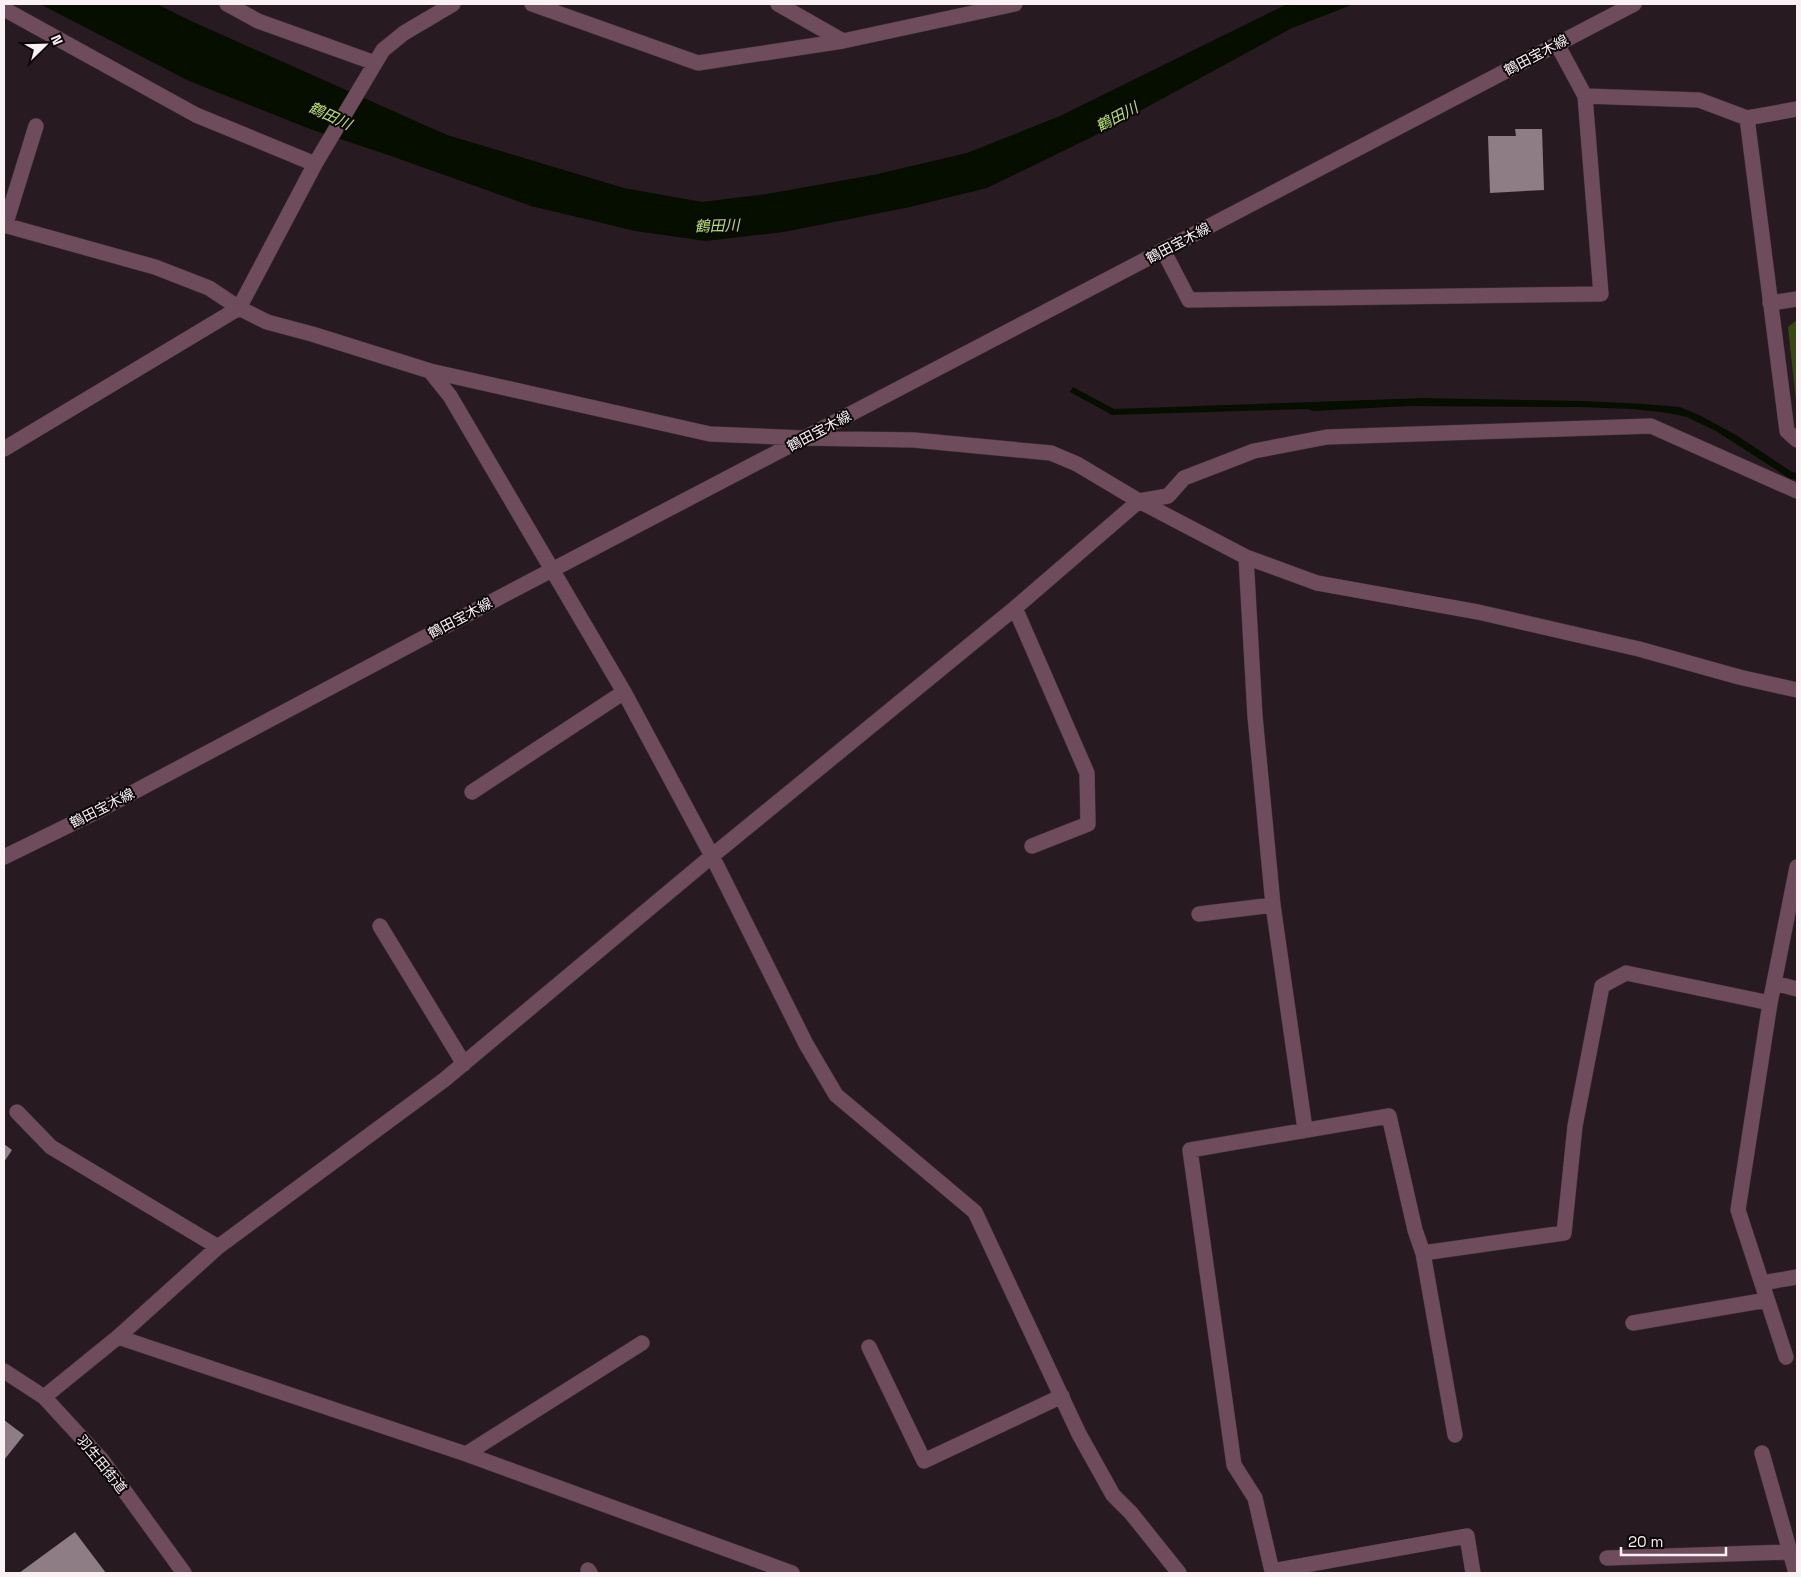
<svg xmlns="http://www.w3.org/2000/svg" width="1801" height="1577" font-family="'Space Grotesk','Noto Sans JP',sans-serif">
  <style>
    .green { fill: #364a11 }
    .water { fill: #060e00 }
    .building { fill: #8e7d84 }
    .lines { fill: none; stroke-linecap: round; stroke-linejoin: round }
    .minor-casing { stroke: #403439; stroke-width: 16 }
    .minor { stroke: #6f4c5c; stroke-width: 15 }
    .labels { text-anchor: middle; stroke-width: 4; stroke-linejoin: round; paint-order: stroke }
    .street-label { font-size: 14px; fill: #faf1f4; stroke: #0c0709 }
    .water-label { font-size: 15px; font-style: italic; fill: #b6e273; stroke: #0c0709 }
  </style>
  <rect width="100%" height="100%" fill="#271a20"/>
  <path class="green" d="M1797,320V410L1788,327Z"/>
  <path class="water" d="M40,4H157L191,21L447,135L624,188L702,202L767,194L873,175L967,153L1060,116L1287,4H1354L1292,28L1092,137L987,188L910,207L784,232L706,241L635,231L531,206L391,156L310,129L189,81Z
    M1073,387L1114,409L1423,398L1583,401L1643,404L1680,407L1701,416L1736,435L1792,472L1797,473V480L1789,478L1716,431L1687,417L1668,413L1633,409L1578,407L1408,406L1313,411L1307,409L1112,415L1070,392Z"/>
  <path class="building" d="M1515,129H1542L1544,190L1490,193L1488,136H1516Z
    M4,1144L12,1150L4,1162Z
    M4,1420L24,1435L4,1460Z
    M75,1532L106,1573H19Z"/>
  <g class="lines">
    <g class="minor-casing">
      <path id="minor" d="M227,4L258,21L375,63
        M532,4L698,63L843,41L1015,4
        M778,4L843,41
        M4,9L196,115L315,164
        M1557,44L1585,96
        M1747,118L1797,109
        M4,225L155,267L209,288L239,308L267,322L312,334L430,371L710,434L804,438L914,440L1051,453L1077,464L1139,501L1246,557L1317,583L1478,612L1639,649L1739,677L1797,690
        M5,226L36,126
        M1163,250L1189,300L1601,294L1585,96L1699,100L1747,118L1787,431L1797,440
        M1770,303L1797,299
        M430,371L450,396L624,692L712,856L806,1044L836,1095L975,1212L1079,1434L1113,1495L1131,1513L1179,1573
        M4,449L239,308L315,164L383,50L404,33L453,4
        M1246,557L1255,716L1273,905L1305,1129
        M1015,608L1087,773L1088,824L1032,846
        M472,792L624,692
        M4,857L98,811L506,594L1634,4
        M1199,914L1273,905
        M380,926L464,1064
        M1774,983L1797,989
        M17,1112L51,1147L218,1247
        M1423,1253L1455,1435
        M1762,1283L1797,1277
        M1633,1323L1767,1300
        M118,1337L466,1454L792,1573
        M869,1347L924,1461L1062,1396
        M1786,1357L1738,1210L1770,1003L1797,867
        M4,1371L44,1397L102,1460L184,1573
        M44,1397L118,1337L218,1247L444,1080L712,856L1015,608L1139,501L1168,496L1184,478L1254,451L1327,437L1651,426L1797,491
        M1762,1453L1796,1573
        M466,1454L642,1343
        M1607,1558L1790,1552
        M588,1570L590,1573
        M1272,1571L1255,1498L1234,1465L1190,1150L1389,1116L1415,1230L1423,1253L1564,1233L1575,1126L1602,986L1626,973L1770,1003
        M1273,1573L1272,1571L1467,1536L1473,1573"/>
    </g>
    <use href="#minor" class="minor"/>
  </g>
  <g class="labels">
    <g class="street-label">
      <text transform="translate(1536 55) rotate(-28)" y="5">鶴田宝木線</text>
      <text transform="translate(1178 243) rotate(-28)" y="5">鶴田宝木線</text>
      <text transform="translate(819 431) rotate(-28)" y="5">鶴田宝木線</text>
      <text transform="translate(460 618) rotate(-28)" y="5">鶴田宝木線</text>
      <text transform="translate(102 808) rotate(-27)" y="5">鶴田宝木線</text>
      <text transform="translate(102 1464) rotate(51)" y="5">羽生田街道</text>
    </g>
    <g class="water-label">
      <text transform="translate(330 116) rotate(25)" y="5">鶴田川</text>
      <text transform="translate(1117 117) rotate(-28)" y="5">鶴田川</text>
      <text transform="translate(717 226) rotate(-2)" y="5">鶴田川</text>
    </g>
  </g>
  <rect width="1801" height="1577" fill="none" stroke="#faf1f4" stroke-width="10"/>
  <g transform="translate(45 45) rotate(67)" stroke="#0c0709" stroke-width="4" paint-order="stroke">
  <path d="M0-4L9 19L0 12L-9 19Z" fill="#faf1f4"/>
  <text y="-8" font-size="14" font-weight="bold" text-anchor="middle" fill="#faf1f4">N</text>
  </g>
  <path d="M1621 1547v8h105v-8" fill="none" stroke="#faf1f4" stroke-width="2.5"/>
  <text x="1628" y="1547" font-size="15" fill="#faf1f4" stroke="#0c0709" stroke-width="4" paint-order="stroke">20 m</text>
</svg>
